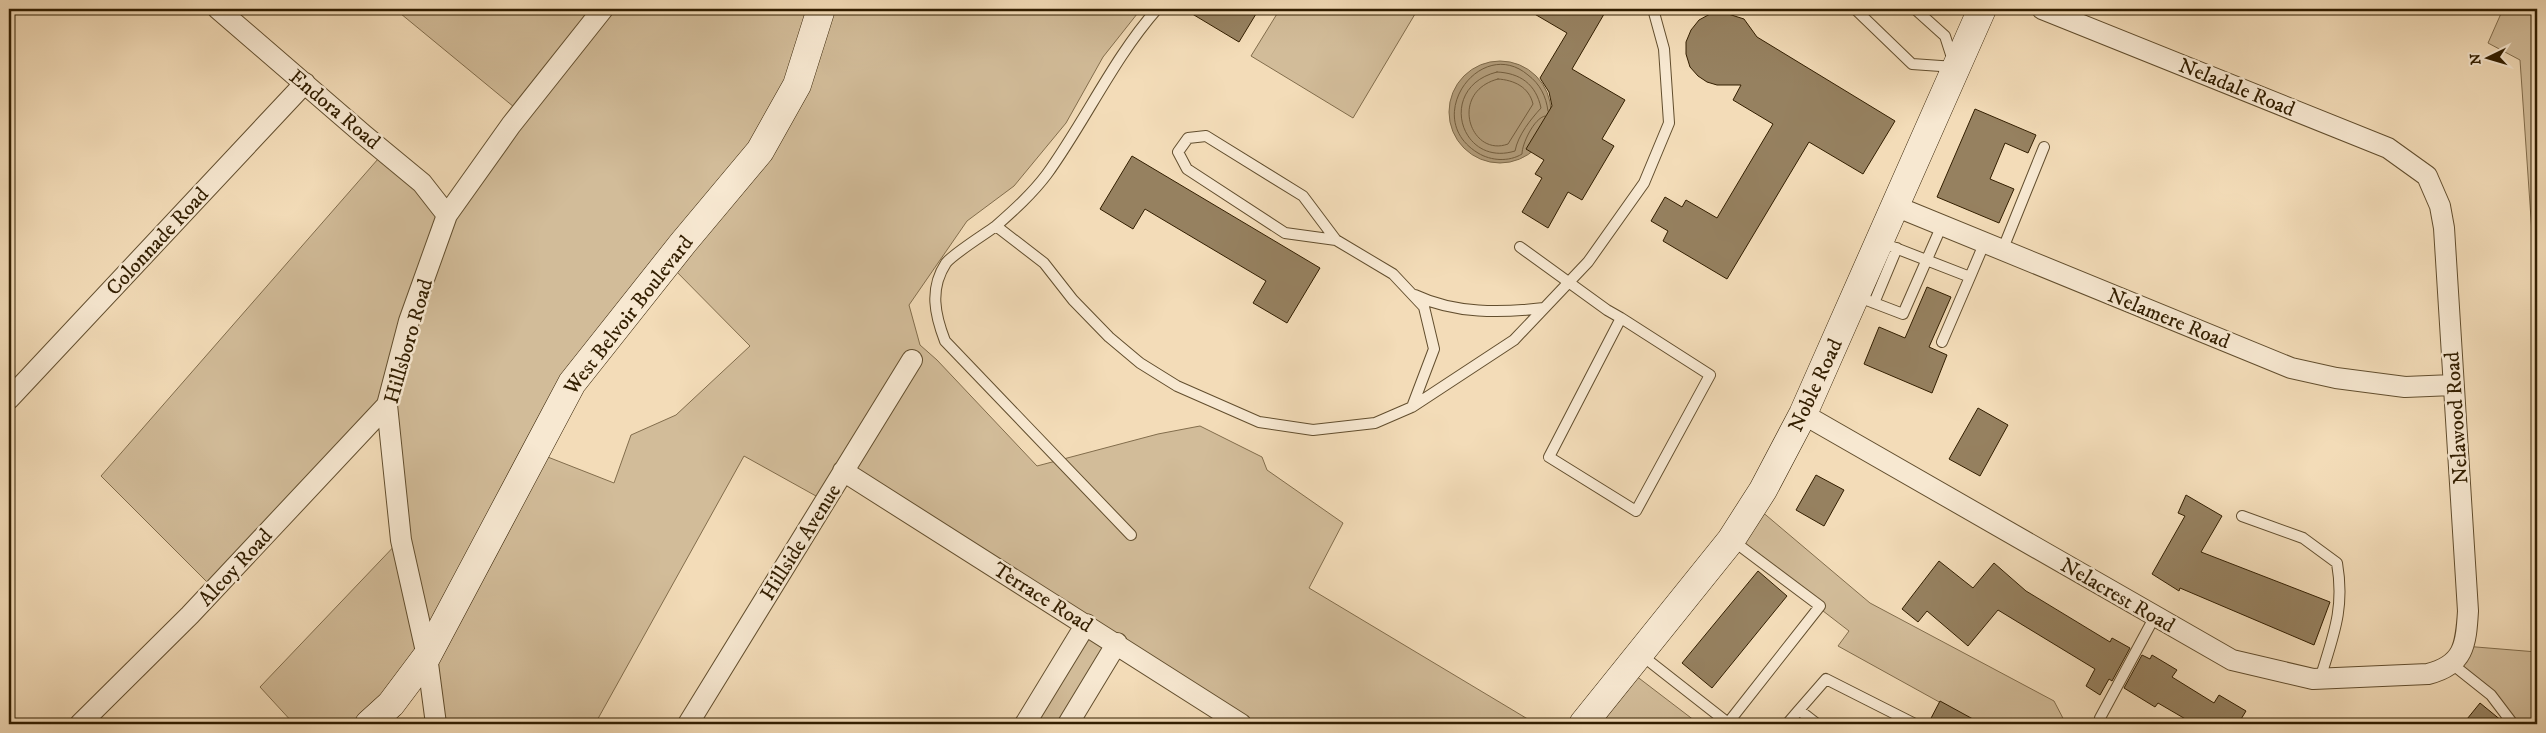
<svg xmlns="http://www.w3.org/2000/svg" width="2546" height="733" font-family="'IM FELL DW Pica',serif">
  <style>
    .green { fill: #d2bc99; stroke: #826d4c; fill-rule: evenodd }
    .water { fill: #b19b79; stroke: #7e6949 }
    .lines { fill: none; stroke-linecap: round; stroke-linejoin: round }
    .shore { stroke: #725c3c; stroke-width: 1 }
    .building { fill: #968160; stroke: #321e00 }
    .lane-casing { stroke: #624e2e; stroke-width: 12 }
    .street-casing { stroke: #624e2e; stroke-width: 22 }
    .secondary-casing { stroke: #321e00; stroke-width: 29 }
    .lane { stroke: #f7e8d1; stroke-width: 10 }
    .street { stroke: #f7e8d1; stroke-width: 20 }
    .secondary { stroke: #f7e8d1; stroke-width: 28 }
    .labels { text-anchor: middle; stroke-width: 5; stroke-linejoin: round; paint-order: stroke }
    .street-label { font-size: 21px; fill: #321e00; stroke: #f7e8d1 }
  </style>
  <rect width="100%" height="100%" fill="#f3dcb8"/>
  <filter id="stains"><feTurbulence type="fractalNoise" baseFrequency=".004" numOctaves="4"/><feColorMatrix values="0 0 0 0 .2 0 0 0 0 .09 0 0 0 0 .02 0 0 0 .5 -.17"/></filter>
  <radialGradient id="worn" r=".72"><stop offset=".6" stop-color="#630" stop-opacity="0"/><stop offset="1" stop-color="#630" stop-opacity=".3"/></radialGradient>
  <path class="green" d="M395,9H1141L1103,57L1066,123L1014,186L967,221L909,305L920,345L937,360L1037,466L1158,434L1200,426L1262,457L1267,470L1343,523L1309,588L1536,724H1241L1117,643L1068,724H1025L1086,624L844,471L825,501L744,456L595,724H436L427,657L369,724H294L260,687L401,539L387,406L214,589L101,476L385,151L447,215L520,112ZM668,263L750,346L676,415L631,435L614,483L535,452Z
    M1280,9H1418L1353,118L1251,56Z
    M2503,9H2537V305L2520,60L2488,43Z
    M1754,505L1870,603L2054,701L2066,724H1979L1838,646L1849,631L1731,540Z
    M2464,646L2537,652V724H2519L2457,660Z
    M1627,669L1699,724H1583Z"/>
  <path class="water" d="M1449 112a51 51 0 1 1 102 0a51 51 0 1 1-102 0Z"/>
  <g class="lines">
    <path class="shore" d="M1497,72C1520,73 1536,84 1541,108C1531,119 1518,135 1515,151C1460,168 1436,87 1497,72Z
      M1498,79C1514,80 1529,87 1533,104L1508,144C1470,158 1448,92 1498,79Z
      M1545,116C1534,118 1522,144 1522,154C1509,162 1491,161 1478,153C1420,118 1481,35 1528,75C1540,84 1546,96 1548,111"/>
  </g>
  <path class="building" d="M1184,9H1259L1239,42Z
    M1526,9H1607L1572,69L1625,100L1602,139L1614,146L1582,200L1568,192L1548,228L1522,212L1542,178L1535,174L1544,160L1526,149L1552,106L1549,92L1540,78L1567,33Z
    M1722,12L1744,19L1757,37L1895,121L1863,174L1809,142L1727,279L1663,241L1668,231L1651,221L1665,197L1682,207L1686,200L1717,218L1773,124L1733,100L1741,85H1717L1707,82L1698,76L1690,67L1686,54V42L1691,30L1699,20L1710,14Z
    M1975,109L2036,135L2028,153L2005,143L1990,179L2014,189L1999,223L1937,197Z
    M1132,156L1320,268L1287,323L1253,303L1266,281L1145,209L1133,229L1100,209Z
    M1927,287L1951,297L1929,347L1947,355L1932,393L1864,364L1879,327L1905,338Z
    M1978,408L2008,425L1980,476L1949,459Z
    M1816,475L1844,490L1824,526L1796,510Z
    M2186,495L2222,516L2201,552L2330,602L2314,645L2180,588L2179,591L2152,574L2185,516L2178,513Z
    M1939,561L1973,588L1994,563L2026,591L2110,642L2112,638L2130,648L2112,681L2109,679L2100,695L2086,686L2095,669L1998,610L1968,646L1927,611L1918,622L1902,609Z
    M1758,571L1787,596L1712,688L1682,663Z
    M2142,655L2150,659L2152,655L2177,670L2172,677L2214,703L2219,695L2246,711L2238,724H2194L2158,703L2155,707L2124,688Z
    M1940,701L1982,724H1928Z
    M2480,703L2502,721L2505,724H2463Z"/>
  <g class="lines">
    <g class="lane-casing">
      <path id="lane" d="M1855,9L1912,64L1955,67L1945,36L1915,9
        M996,226C1014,210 1032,194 1047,174C1086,120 1113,59 1157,9
        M1880,242L1970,277L1942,342
        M1520,247L1607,310L1621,318L1710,375L1636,511L1549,457L1621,318
        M2002,251L2044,147
        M1970,277L1984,244
        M1415,295C1455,314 1501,313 1544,308
        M1856,296L1903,314L1942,225
        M1874,303L1897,248
        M1412,407L1514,340L1588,262L1644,183L1669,123L1664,49L1653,9
        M2242,516L2303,538L2337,563C2345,609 2333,636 2320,679
        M1131,535L945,341C935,315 929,289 946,263C953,254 985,234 996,226L1044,263L1073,300L1109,337L1140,363L1177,386L1259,422L1313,430L1375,423L1412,407L1434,349L1424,307L1393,274L1336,240L1303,196L1206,136L1188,138L1178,152L1187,169L1285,233L1336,240
        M1640,654L1728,723L1820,606L1732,540
        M2452,664L2491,695L2513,724
        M1799,710L1826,679L1915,724
        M1787,724L1799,710L1817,724
        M2104,724L2100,718L2155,616"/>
    </g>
    <g class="street-casing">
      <path id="street" d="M218,9L364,135L422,183L447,215
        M1895,206L2291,368L2336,378L2405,387L2453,385
        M9,399L305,83
        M1803,414L2232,660L2313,679L2428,674C2464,665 2466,645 2468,611L2444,228L2440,206L2427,176L2388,148L2042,9
        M843,471L1241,724
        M80,724L190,615L387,405
        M436,724L427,656L401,540L387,405L409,321L447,215L511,125L603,9
        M688,724L912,360
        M1025,724L1086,624
        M1068,724L1117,643"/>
    </g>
    <g class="secondary-casing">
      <path id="secondary" d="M369,724L391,704L427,656L572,383L683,243L760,151L797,85L821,9
        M1583,724L1731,540L1763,490L1803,414L1982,9"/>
    </g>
    <use href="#lane" class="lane"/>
    <use href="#street" class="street"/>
    <use href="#secondary" class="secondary"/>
  </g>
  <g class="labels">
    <g class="street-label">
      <text transform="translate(2237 87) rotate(22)" y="7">Neladale Road</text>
      <text transform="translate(335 109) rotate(40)" y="7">Endora Road</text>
      <text transform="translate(157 241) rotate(-47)" y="7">Colonnade Road</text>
      <text transform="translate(628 315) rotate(-52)" y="7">West Belvoir Boulevard</text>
      <text transform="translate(2169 318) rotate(22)" y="7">Nelamere Road</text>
      <text transform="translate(408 341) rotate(-74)" y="7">Hillsboro Road</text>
      <text transform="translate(1815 385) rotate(-65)" y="7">Noble Road</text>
      <text transform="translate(2456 418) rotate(-94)" y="7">Nelawood Road</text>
      <text transform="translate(800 542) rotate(-58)" y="7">Hillside Avenue</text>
      <text transform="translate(235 567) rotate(-47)" y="7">Alcoy Road</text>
      <text transform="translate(2118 595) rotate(30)" y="7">Nelacrest Road</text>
      <text transform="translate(1043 597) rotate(32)" y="7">Terrace Road</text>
    </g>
  </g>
  <rect width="2546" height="733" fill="none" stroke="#f3dcb8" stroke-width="30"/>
  <rect x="10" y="10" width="2526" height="713" fill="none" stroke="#321e00" stroke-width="2.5"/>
  <rect x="15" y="15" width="2516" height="703" fill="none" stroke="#321e00"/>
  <g transform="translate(2488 58) rotate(265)" stroke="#f7e8d1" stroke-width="4" paint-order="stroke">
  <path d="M0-4L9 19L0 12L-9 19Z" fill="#321e00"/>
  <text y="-8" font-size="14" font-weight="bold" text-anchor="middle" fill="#321e00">N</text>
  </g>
  <rect width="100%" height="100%" filter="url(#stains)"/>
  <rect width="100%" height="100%" fill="url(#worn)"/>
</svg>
